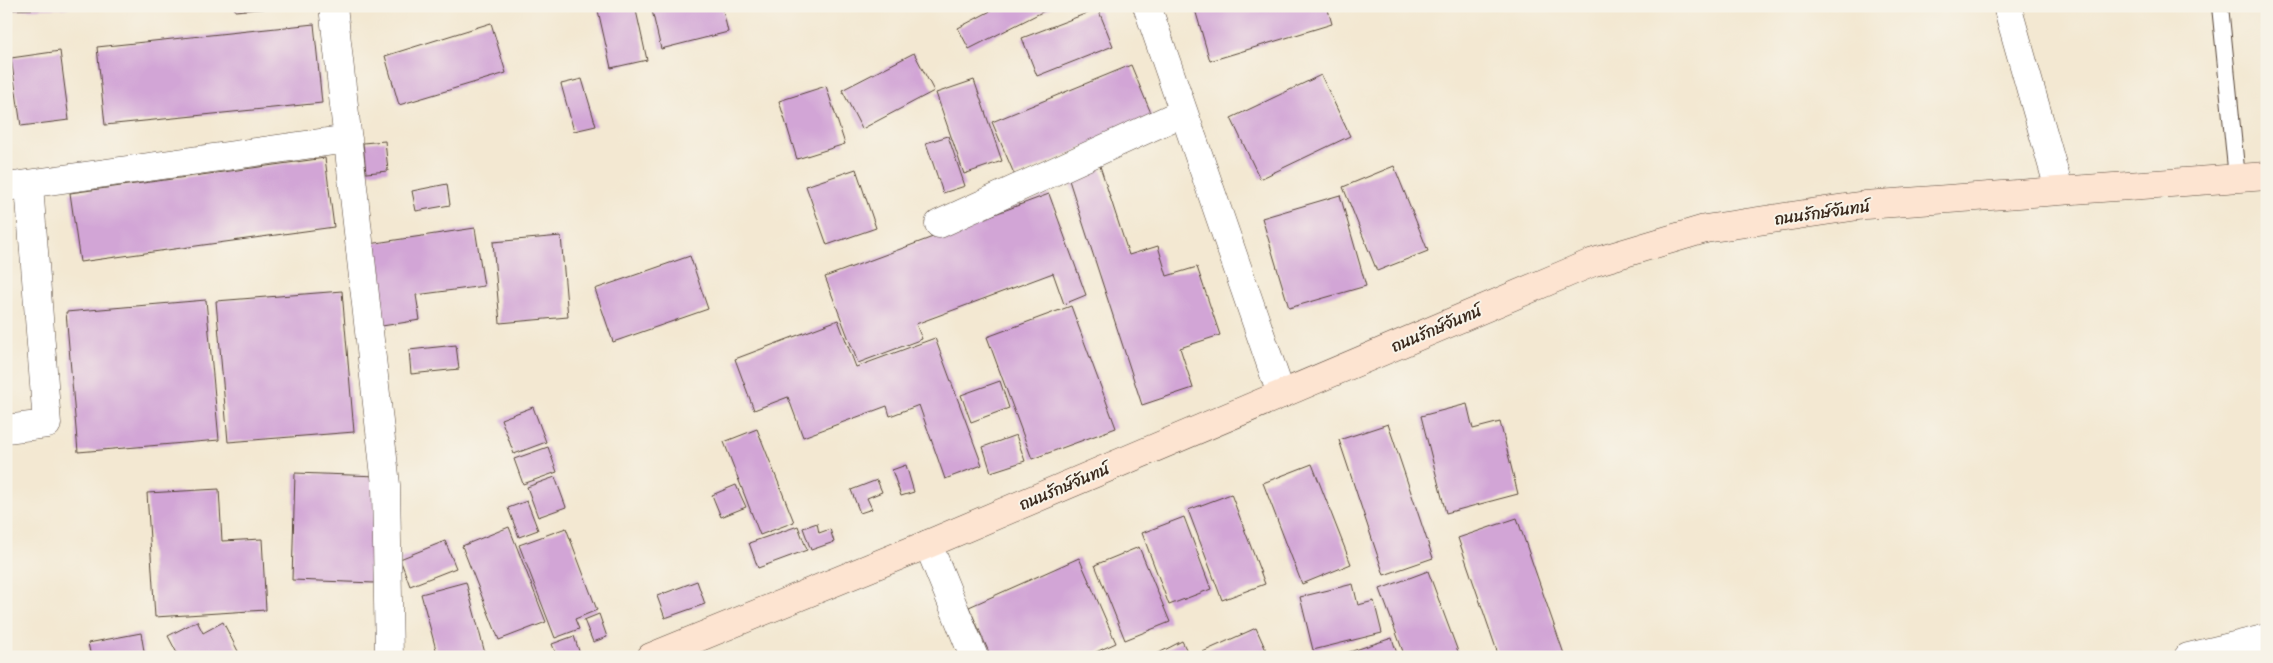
<svg xmlns="http://www.w3.org/2000/svg" width="2273" height="663" font-family="Sriracha,'Playpen Sans Thai',sans-serif">
  <style>
    .building { fill: #d2a5d6 }
    .lines { fill: none; stroke-linecap: round; stroke-linejoin: round }
    .service-casing { stroke: #574639; stroke-width: 18 }
    .minor-casing { stroke: #574639; stroke-width: 29 }
    .secondary-casing { stroke: #574639; stroke-width: 29 }
    .service { stroke: #fff; stroke-width: 16 }
    .minor { stroke: #fff; stroke-width: 28 }
    .secondary { stroke: #fde4d1; stroke-width: 28 }
    .labels { text-anchor: middle; stroke-width: 4; stroke-linejoin: round; paint-order: stroke }
    .street-label { font-size: 16px; fill: #3b2a1e; stroke: #f7f3e8 }
  </style>
  <rect width="100%" height="100%" fill="#f7f3e8"/>
  <filter id="ink" filterUnits="userSpaceOnUse"><feTurbulence type="fractalNoise" baseFrequency=".02" numOctaves="2"/><feDisplacementMap in="SourceGraphic" scale="10" xChannelSelector="R" yChannelSelector="G"/><feConvolveMatrix kernelMatrix="1 2 1 2 8 2 1 2 1" color-interpolation-filters="sRGB"/></filter>
  <filter id="wash" filterUnits="userSpaceOnUse"><feTurbulence type="fractalNoise" baseFrequency=".0096" numOctaves="4" result="noise"/><feDisplacementMap in="SourceGraphic" scale="20" xChannelSelector="R" yChannelSelector="G"/><feGaussianBlur stdDeviation="1.12" result="paint"/><feColorMatrix in="noise" values="0 0 0 0 0 0 0 0 0 0 0 0 0 0 0 0 0 1.4 0 .05"/><feComposite in="paint" operator="in"/></filter>
  <g filter="url(#wash)">
    <rect width="100%" height="100%" fill="#f3e8d2"/>
    <g id="blocks">
      <path class="building" d="M6,6H70V8L6,10Z
        M235,6H271V8L235,11Z
        M597,6H635L647,60L611,68Z
        M651,6H722L728,32L661,49Z
        M1000,6H1054L969,49L958,28Z
        M1194,6H1327L1332,24L1210,61Z
        M1098,9L1113,46L1037,76L1022,38Z
        M491,23L506,73L399,105L385,56Z
        M314,24L322,103L105,125L97,47Z
        M60,51L69,120L21,126L11,58Z
        M914,53L934,91L862,129L842,90Z
        M1131,65L1153,118L1015,176L992,122Z
        M1321,75L1350,136L1260,179L1231,118Z
        M582,79L596,126L574,131L561,84Z
        M974,80L1002,161L964,174L936,93Z
        M826,86L845,144L797,159L779,101Z
        M948,136L965,186L943,193L926,143Z
        M385,141L388,171L366,173L363,143Z
        M325,158L334,227L80,262L70,193Z
        M1099,163L1129,255L1158,246L1167,276L1197,267L1220,335L1180,348L1193,388L1142,405L1067,174Z
        M1394,166L1428,251L1377,271L1343,187Z
        M856,169L876,228L827,245L806,186Z
        M447,184L450,205L416,211L412,191Z
        M1049,194L1086,295L1064,304L1053,273L916,324L922,339L858,363L825,277Z
        M1340,195L1366,286L1289,308L1262,218Z
        M475,228L484,286L416,295L420,320L382,326L369,244Z
        M561,236L568,317L500,323L493,242Z
        M690,256L708,309L613,342L595,289Z
        M342,291L354,432L228,442L216,301Z
        M206,300L219,440L78,452L66,312Z
        M1071,306L1116,428L1032,459L987,337Z
        M838,320L856,367L935,338L982,465L945,479L919,405L890,416L887,406L803,437L788,397L754,410L735,359Z
        M456,345L459,369L411,374L409,350Z
        M1000,381L1009,408L971,422L961,395Z
        M1467,404L1473,429L1500,422L1518,494L1446,513L1421,416Z
        M533,407L546,442L514,454L501,419Z
        M1388,424L1433,558L1384,575L1339,440Z
        M757,429L794,522L760,535L724,442Z
        M1016,435L1025,461L991,472L983,447Z
        M548,447L557,472L523,484L514,459Z
        M1312,464L1351,564L1302,584L1263,483Z
        M906,465L914,492L901,496L892,470Z
        M295,473L378,476L375,583L292,580Z
        M555,477L566,507L538,517L527,487Z
        M877,480L882,492L867,498L872,509L860,513L851,490Z
        M736,485L746,507L721,517L712,495Z
        M219,489L222,541L262,539L266,610L155,617L147,493Z
        M1231,494L1265,584L1222,600L1188,510Z
        M527,501L538,530L519,537L508,508Z
        M1184,517L1211,589L1169,605L1142,533Z
        M1517,518L1565,657H1499L1458,538Z
        M817,523L819,533L830,529L834,542L811,550L803,528Z
        M798,526L807,550L758,568L749,543Z
        M509,527L546,622L499,640L462,546Z
        M566,528L597,610L575,619L579,629L555,638L519,545Z
        M445,541L456,568L410,586L400,559Z
        M1139,547L1170,622L1125,640L1095,565Z
        M1079,558L1116,643L1085,657H991L969,607Z
        M1428,571L1460,657H1405L1380,589Z
        M697,581L705,604L665,618L657,596Z
        M466,582L486,657H438L421,594Z
        M1353,584L1358,605L1374,601L1382,633L1313,650L1300,597Z
        M599,614L607,637L593,642L584,620Z
        M197,621L203,633L223,622L241,657H179L168,636Z
        M1256,628L1269,657H1197L1196,655Z
        M141,633L145,657H91L88,643Z
        M574,636L580,654L557,657L552,644Z
        M1392,638L1398,657H1337V656Z
        M1182,641L1190,657H1151Z"/>
    </g>
  </g>
  <g filter="url(#ink)">
    <use href="#blocks" fill-opacity="0" stroke="#574639" stroke-width="1"/>
    <g class="lines">
      <g class="service-casing">
        <path id="service" d="M2220,6L2237,178"/>
      </g>
      <g class="minor-casing">
        <path id="minor" d="M333,6L386,485L389,657
          M1147,6L1281,394
          M2007,6L2059,189
          M6,187L348,139
          M939,224L1182,113
          M6,429L47,424L29,185
          M928,544L974,657
          M2188,657L2267,638"/>
      </g>
      <g class="secondary-casing">
        <path id="secondary" d="M651,657L928,544L1591,263L1705,229L1865,205L2267,176"/>
      </g>
      <use href="#service" class="service"/>
      <use href="#minor" class="minor"/>
      <use href="#secondary" class="secondary"/>
    </g>
  </g>
  <g class="labels">
    <g class="street-label">
      <text transform="translate(1822 212) rotate(-8)" y="6">ถนนรักษ์จันทน์</text>
      <text transform="translate(1436 328) rotate(-23)" y="6">ถนนรักษ์จันทน์</text>
      <text transform="translate(1064 486) rotate(-23)" y="6">ถนนรักษ์จันทน์</text>
    </g>
  </g>
  <rect width="2273" height="663" fill="none" stroke="#f7f3e8" stroke-width="25"/>
</svg>
